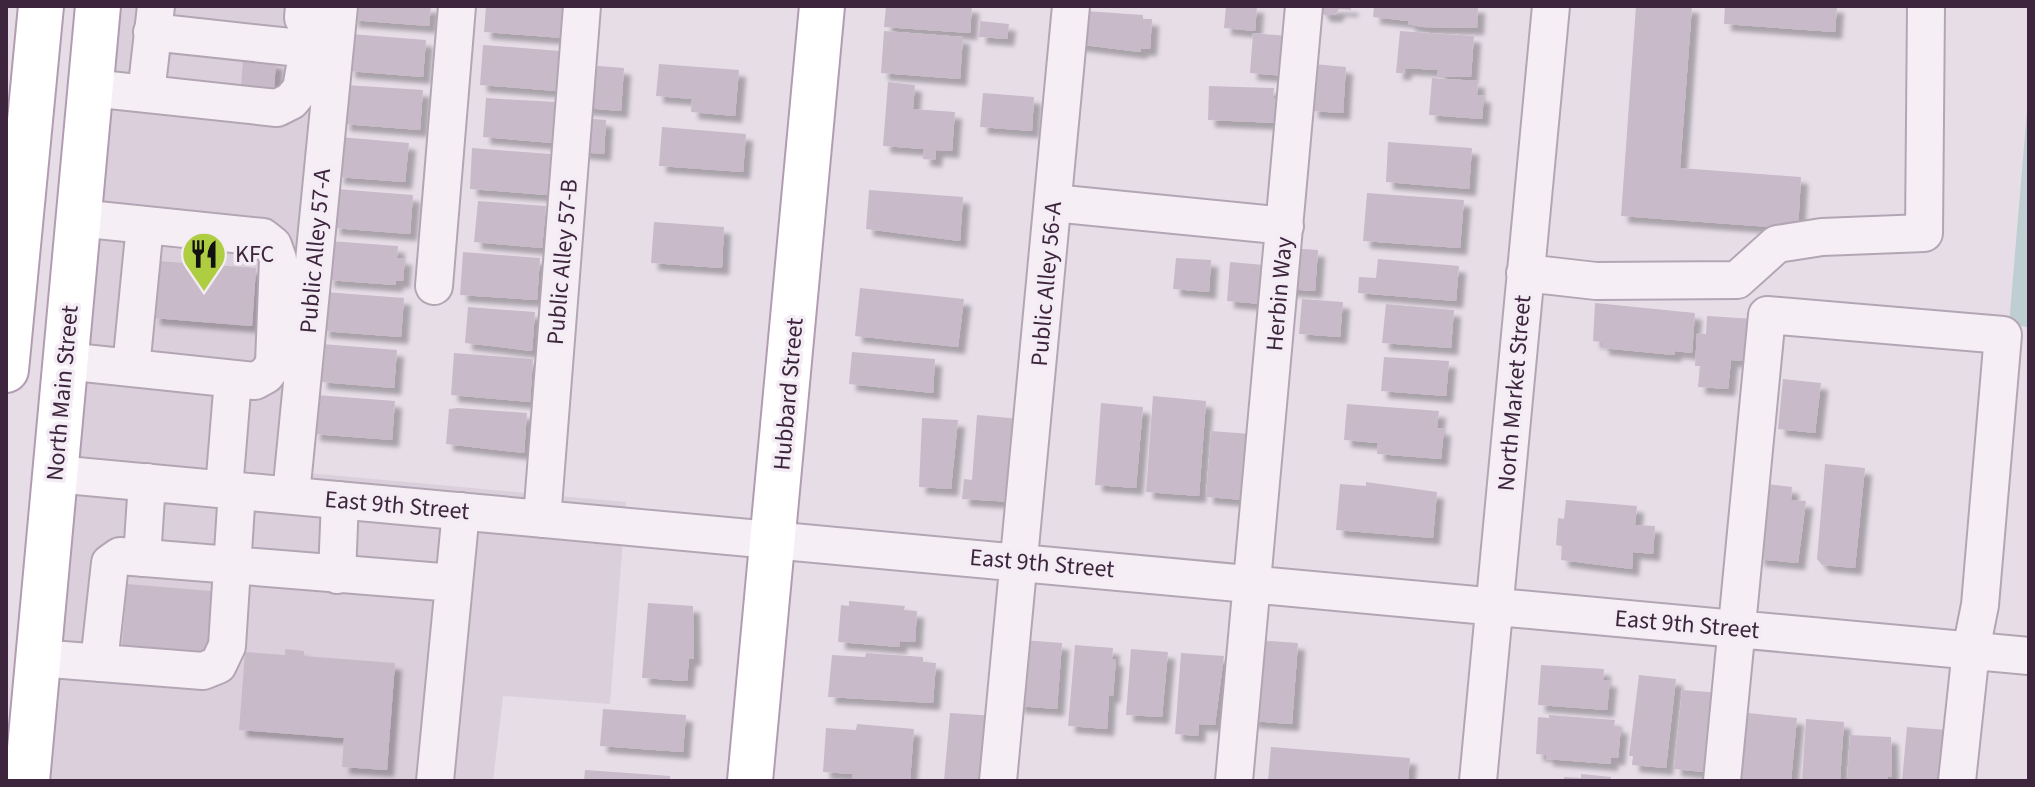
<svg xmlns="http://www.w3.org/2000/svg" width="2035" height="787" font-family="'Source Sans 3',sans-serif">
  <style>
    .built { fill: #dccfdc }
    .green { fill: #beced1 }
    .building { fill: #c9bac9; filter: url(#shadow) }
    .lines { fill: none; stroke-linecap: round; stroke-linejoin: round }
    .minor-casing { stroke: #b3a6b4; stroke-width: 40 }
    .major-casing { stroke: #b29cb2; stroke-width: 48 }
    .minor { stroke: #f5eff5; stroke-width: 36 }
    .major { stroke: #fff; stroke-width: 44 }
    .labels { text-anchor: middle; stroke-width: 7; stroke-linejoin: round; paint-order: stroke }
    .street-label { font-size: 24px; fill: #3d263d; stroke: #f4ecf4 }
    .poi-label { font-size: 24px; fill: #3d263d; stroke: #f4ecf4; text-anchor: start }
  </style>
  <defs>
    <filter id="shadow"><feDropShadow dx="7" dy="7" stdDeviation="2" flood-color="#0004"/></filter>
  </defs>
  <rect width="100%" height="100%" fill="#e6dde7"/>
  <path class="built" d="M115,6H330L287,471L626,502L610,704L503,696L493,781H48Z"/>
  <path class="green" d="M2029,87V327L2009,325Z"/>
  <path class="building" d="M352,6H431L429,26L351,20Z
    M486,6H565L563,38L484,32Z
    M886,6H972L970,33L884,27Z
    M1226,6H1257L1255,31L1224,28Z
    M1318,6H1351V10L1339,9L1335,15H1324Z
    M1374,6H1478L1477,28L1422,27L1408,24V21L1373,17Z
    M1636,6H1692L1680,168L1801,177L1798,229L1621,216Z
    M1725,6H1837L1835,32L1724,24Z
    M1085,11L1143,15V19H1152L1150,49H1141L1140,52L1075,44Z
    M980,21L1009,24L1007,39L979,37Z
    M884,31L963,37L960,79L881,73Z
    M1400,31L1474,36L1471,77H1437L1438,70L1405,68L1404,73H1396Z
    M1253,33L1287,36L1285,76L1250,73Z
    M351,34L426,40L423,77L348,71Z
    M483,45L560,51L557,91L480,85Z
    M243,59L276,62L274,89L241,87Z
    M659,64L739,70L735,116L691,112L692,99L656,96Z
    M1314,64L1346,67L1343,113L1311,111Z
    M587,65L624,68L621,111L584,108Z
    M1432,78L1478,81L1477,95L1484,96L1482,119L1429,115Z
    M888,82L915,85L913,109L955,112L952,151L936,150L935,160L923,159L924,149L883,146Z
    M346,85L423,90L420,130L343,124Z
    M1209,86L1274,88L1273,98H1282L1281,123L1208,120Z
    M983,93L1034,97L1032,131L980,127Z
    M486,98L555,102L553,143L483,137Z
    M583,118L606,120L604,154L581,152Z
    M662,127L746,134L743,172L659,166Z
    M340,137L409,143L405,182L337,177Z
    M1388,142L1472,148L1469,189L1386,182Z
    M472,148L551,154L547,195L470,189Z
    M336,189L413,195L410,234L333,228Z
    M869,190L963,197L960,241L866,229Z
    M1367,193L1464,200L1460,248L1363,241Z
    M478,201L546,206L542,248L474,242Z
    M654,222L724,227L722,268L651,263Z
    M330,241L398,246L397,258H405L403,281H396V285L327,280Z
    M1289,248L1318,250L1315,291L1286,289Z
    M463,252L540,258L537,300L460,295Z
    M1176,258L1211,260L1209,292L1173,289Z
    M1378,259L1459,266L1456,301L1358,293L1359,277L1376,278Z
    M157,261L256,268L252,326L153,318Z
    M1230,262L1264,265L1261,304L1227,301Z
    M860,288L964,299L958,347L855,336Z
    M325,292L404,298L401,337L322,331Z
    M1302,299L1343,302L1340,337L1299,334Z
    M1595,303L1695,313L1692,353L1675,351L1674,355L1602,348V342L1593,341Z
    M1386,304L1454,310L1451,348L1382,343Z
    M468,307L535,312L532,351L465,343Z
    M1707,316L1754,319L1751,361L1731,360L1728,389L1698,387L1700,366H1695L1697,333L1706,334Z
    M322,344L397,350L394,388L320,382Z
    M852,352L935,359L933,393L849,384Z
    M454,353L533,359L530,402L451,395Z
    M1384,357L1449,361L1446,396L1381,391Z
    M1783,379L1821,383L1815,433L1778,429Z
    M316,395L395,401L392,440L313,434Z
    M1153,396L1206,401L1199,496L1146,492Z
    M1101,403L1143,407L1136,488L1095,485Z
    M1347,404L1439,411L1437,428L1444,429L1441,459L1377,454L1378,443L1344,440Z
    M458,408L527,413L524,453L446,444L449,409Z
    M977,415L1020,419L1013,502L962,499L964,479L972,480Z
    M922,418L958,420L951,489L919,487Z
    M1211,431L1250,434L1244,500L1206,497Z
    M1825,464L1865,468L1855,568L1822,565L1817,559Z
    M1366,482L1437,492L1433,538L1336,530L1340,484L1366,486Z
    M1766,484L1792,487L1791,500L1806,501L1798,563L1757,559Z
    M1566,500L1637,506L1635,525L1655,526L1653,554L1633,552L1632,569L1561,560L1562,546L1556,545L1558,518L1564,519Z
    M127,584L211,591L206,665L121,658Z
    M849,601L905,606L904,610L917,611L915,642L900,641V647L838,642L841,605L849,606Z
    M648,603L693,606L694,659H689L687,681L642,678Z
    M1022,640L1062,643L1057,709L1017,706Z
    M1256,640L1298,643L1292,724L1250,721Z
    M1075,645L1113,648L1112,659H1116L1113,696H1109L1107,729L1068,726Z
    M285,649L304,651V656L395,663L387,770L342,767L344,738L239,730L245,652L285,655Z
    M1131,649L1168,652L1162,717L1126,715Z
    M866,653L923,657V662L936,663L933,703L828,697L832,655L865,657Z
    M1181,653L1224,656L1215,725L1199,724L1198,736L1175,734Z
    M1541,665L1604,669L1603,680H1610L1607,710L1538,705Z
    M1639,675L1676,679L1666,768L1632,765L1633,756H1629Z
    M1682,690L1722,693L1714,773L1674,769Z
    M603,709L686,715L683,752L600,746Z
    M950,713L996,716L991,781H944Z
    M1748,713L1797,718L1791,781H1741Z
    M1549,715L1615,720L1614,726L1621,727L1618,758H1611V764L1546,759V755L1536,754L1538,717L1549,718Z
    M1806,719L1844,722L1840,781H1802Z
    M857,724L914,729L910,781L852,780L853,774L823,772L826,728L856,730Z
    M1907,727L1948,730L1942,781H1902Z
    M1850,735L1891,737L1892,777L1888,776V781H1847Z
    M1271,747L1410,758L1408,781H1268Z
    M585,770L670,776V781H584Z
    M1581,774L1611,777L1610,781H1564V777L1581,778Z"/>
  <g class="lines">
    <g class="minor-casing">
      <path id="minor" d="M152,32L309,49
        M91,88L277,108L291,101L301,89L311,32L303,18L304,6
        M146,94L156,6
        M1053,203L1285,226
        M1525,273L1596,281L1737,280L1777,244L1822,237L1924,233L1926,6
        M434,286L457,6
        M65,361L255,381L266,375L274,364L278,259L273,245L263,237L78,218
        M131,368L145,225
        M55,474L2029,656
        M224,489L233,379
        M291,495L339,6
        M542,519L582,6
        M142,558L147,482
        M337,575L340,500
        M38,658L203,671L218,665L227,646L237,490
        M99,663L110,563L120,556L454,583
        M435,781L461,511
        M998,781L1071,6
        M1234,781L1304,6
        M1478,781L1551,6
        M1722,781L1767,315L2003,335L1980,605L1971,650L1957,781"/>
    </g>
    <g class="major-casing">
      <path id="major" d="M6,370L41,6
        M27,781L98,6
        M750,781L822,6"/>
    </g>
    <use href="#minor" class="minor"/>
    <use href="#major" class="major"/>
  </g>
  <defs>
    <g id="restaurant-pin" transform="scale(2.3)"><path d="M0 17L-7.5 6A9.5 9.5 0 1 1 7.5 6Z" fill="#aecd40" stroke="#f4ecf4"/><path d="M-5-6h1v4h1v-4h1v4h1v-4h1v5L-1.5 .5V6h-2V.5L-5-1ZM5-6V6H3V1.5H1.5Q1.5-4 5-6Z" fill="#111"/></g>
  </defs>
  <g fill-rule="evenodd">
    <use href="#restaurant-pin" x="204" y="254"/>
  </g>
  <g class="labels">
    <g class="street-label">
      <text transform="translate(315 251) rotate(-85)" y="8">Public Alley 57-A</text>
      <text transform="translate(562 262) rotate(-85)" y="8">Public Alley 57-B</text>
      <text transform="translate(1046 284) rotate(-85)" y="8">Public Alley 56-A</text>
      <text transform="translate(1279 294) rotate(-85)" y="8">Herbin Way</text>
      <text transform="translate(62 393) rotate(-85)" y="8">North Main Street</text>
      <text transform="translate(1514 393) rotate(-85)" y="8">North Market Street</text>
      <text transform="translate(788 394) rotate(-85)" y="8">Hubbard Street</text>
      <text transform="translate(397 505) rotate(5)" y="8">East 9th Street</text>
      <text transform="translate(1042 563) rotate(5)" y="8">East 9th Street</text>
      <text transform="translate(1687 624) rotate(5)" y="8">East 9th Street</text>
    </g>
    <g class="poi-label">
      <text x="235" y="262">KFC</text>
    </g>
  </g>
  <rect width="2035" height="787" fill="none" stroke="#3d263d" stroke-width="16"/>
</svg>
